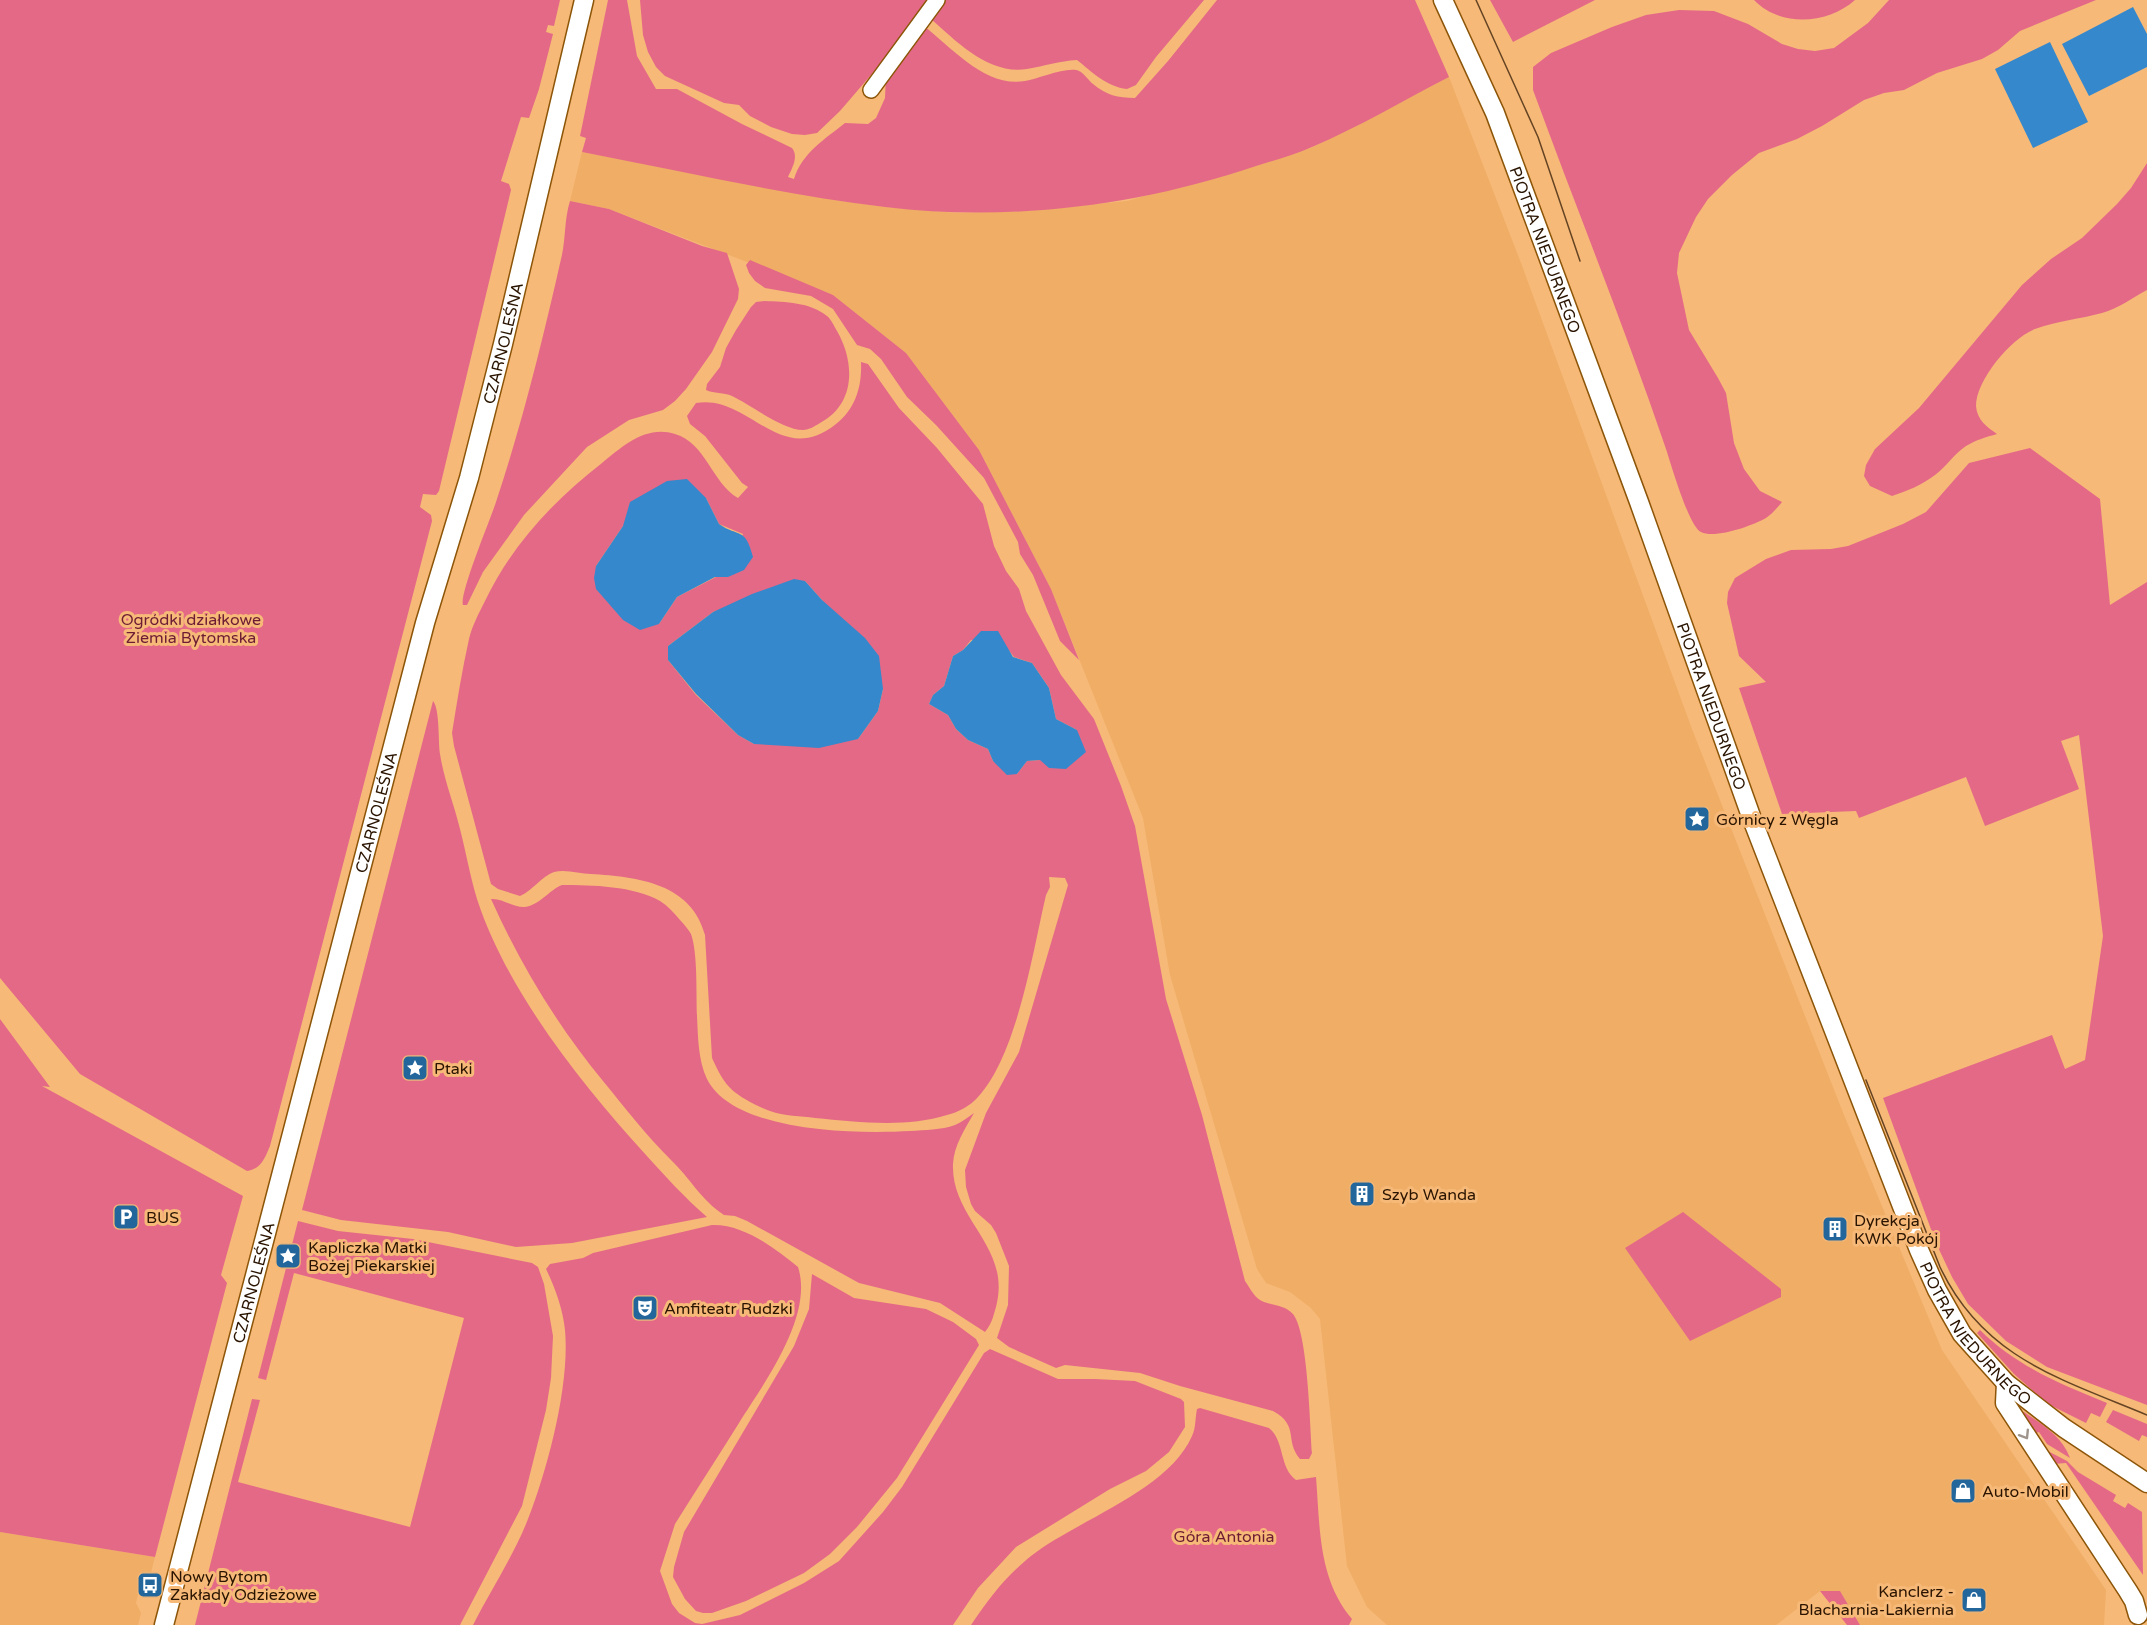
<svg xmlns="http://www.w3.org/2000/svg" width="2147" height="1625" font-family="'Varela Round',sans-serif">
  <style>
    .built { fill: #f0ad66 }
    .green { fill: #e46987; fill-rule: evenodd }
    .water { fill: #3588cc }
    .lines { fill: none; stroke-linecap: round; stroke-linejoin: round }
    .minor-casing { stroke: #8c5508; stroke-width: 18 }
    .tertiary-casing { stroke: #8c5508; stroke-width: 21 }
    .minor { stroke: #fff; stroke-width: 15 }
    .tertiary { stroke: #fff; stroke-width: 18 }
    .tram { stroke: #654423; stroke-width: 1.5 }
    .oneway { stroke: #9f958c }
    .labels { text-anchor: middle; stroke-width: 6; stroke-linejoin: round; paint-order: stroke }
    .street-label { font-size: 16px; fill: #2a1400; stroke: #f6b978 }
    .park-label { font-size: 16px; fill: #6d1c34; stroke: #f6b978 }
    .poi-label { font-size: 16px; fill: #2a1400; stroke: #f6b978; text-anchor: start }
  </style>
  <rect width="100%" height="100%" fill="#f6b978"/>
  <path class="built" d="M1449,77L1521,263L1692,729L1844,1115L1942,1350L2106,1590L2104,1625H1860L1840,1591H1820L1776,1625H1387L1367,1607L1347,1566L1320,1319L1311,1308L1290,1292L1266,1283L1257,1269L1170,975L1143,818L1051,589L979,450L906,353L833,295L609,209L570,201L582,152L834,200L886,207L957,213L1026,211L1127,201L1311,148Z
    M0,1532L155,1557L150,1576L141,1581L136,1603L141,1613L138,1625H0Z"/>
  <path class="green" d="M0,0H560L554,26L548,25L546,32L553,34L539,89L529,118L521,117L501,181L509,184L511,190L439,491L436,495L423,494L420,507L431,515L432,521L270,1146C265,1158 261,1169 247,1171L80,1074L0,978Z
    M608,0H627L637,56L656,89H677L742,124L792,148C799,157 792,168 788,177L794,179C802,153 825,139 845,123L868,124L876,118L885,98L886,75L924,26C952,48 986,88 1025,81C1039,79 1067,66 1079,71C1084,73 1089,81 1093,84C1106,95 1118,98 1135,98L1168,61L1217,0H1415L1449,77C1404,100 1359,127 1312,147C1294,155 1275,160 1256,166C1138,206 1009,222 885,207C783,195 682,171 582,152L586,138L580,136Z
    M640,0H931L901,40L840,111L817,133L805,135L792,134L771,127L750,116L739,105L724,103L665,76L656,67L648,52L643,35Z
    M945,0H1204L1156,57L1136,85L1127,89C1107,87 1092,72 1077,60C1059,61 1045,66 1027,69C989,75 957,42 931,19Z
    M1490,0H1595L1513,42Z
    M1754,0H1855C1828,24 1781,28 1754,0Z
    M1889,0H2096L2020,31L1998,50L1982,59L1937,73L1904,90L1884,93L1864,100L1822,126L1797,139L1759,153L1732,175L1708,199L1696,217L1679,253L1677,273L1689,330L1718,378L1726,393L1734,443L1744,469L1760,491L1782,502C1777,508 1772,514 1766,518C1752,526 1715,539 1701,532C1689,527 1671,464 1666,449C1625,328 1577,210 1533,90V67L1551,53L1612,27L1646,15L1679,10L1714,11L1748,24L1782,44L1798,49L1815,51L1834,48L1868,23Z
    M2147,163V290C2132,298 2119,308 2102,313C2080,319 2057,321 2035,329C2011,338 1976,380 1976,406C1977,420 1987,427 1997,434C1986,437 1976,440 1966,446C1954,454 1946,467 1935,475C1922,485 1907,491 1892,496L1870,486L1864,476L1866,465L1875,449L1919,408L2022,285L2051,259L2082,238L2117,204L2131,188Z
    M570,201L609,209L702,246L727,253L739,289L738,299L712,352L686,389L675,401L663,410L629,420L587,447L524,515L483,572L467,605H463C459,594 491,518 496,502C522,424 543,339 561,259C566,240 564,220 570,201Z
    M750,260L833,295L906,353L979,450L1051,589L1079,660L1060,641L1033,575L1020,554L1018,542L984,478L936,425L907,397L881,359L870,349L857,345L833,309L811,296L765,288L755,281L749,273L746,265Z
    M765,301C785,302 810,302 827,316C831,319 834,326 837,331C855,362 856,404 820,423C815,426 809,430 803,430C783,430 751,405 732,396C724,392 714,394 706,390L707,384L720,367L726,348L736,330L751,307L756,302Z
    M861,362L868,364L899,408L937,448L983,504L994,546L1006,571L1019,589L1026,611L1061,675L1094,719L1121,786L1135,826L1166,999L1202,1115L1245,1281C1250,1288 1255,1299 1264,1302C1275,1306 1284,1305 1293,1314C1308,1332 1310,1426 1312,1453L1309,1459H1300C1284,1440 1300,1426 1273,1411L1180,1386L1140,1373L1065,1365L1056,1368L1009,1347L997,1338L1008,1305L1009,1266L996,1233L991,1225L975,1211L971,1204L966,1187L965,1170L986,1113L1019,1052L1068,885L1065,878L1049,877L1050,887L1046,895C1033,951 1017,1055 978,1097C970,1106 959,1112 947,1115C906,1128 857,1122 815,1118C801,1116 784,1116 770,1111C762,1108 753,1104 745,1099C726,1088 721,1077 712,1058L705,935C691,883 638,877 591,874C580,874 566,869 554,872C542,876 532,891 520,896L498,889L491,884L454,746L452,733C457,702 462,670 469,639C472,626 479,613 485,601C512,545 553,501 602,463C623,446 646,425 675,434C706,443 712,483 738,498L748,487L742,483L705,436L690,424L687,416L696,403C750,394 779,469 836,424C856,408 862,386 861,362ZM706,498L719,524L743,534L728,577H716L677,597L659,624L596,566L623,526ZM805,581L822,600L883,689L878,711L858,739L754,744L738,735L696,695L668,660V646L713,612ZM971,640H1001L1014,657L1032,663L1049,688L1056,719L1077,730L1040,760L1027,761L1017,774L993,761L988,749L968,740L956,729L948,715L929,704L933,695L944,686L953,656L963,650Z
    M2030,448L2100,499L2110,605L2147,582V1405L2047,1367L2006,1341L1968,1304L1952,1277L1936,1243L1883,1098L2052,1035L2065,1069L2085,1060L2103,936L2079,735L2061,741L2079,789L1985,826L1966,777L1859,818L1856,811L1782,814L1739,688L1766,682L1739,656L1727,603L1728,592L1735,578L1766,559L1791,550L1831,549L1848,546L1903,524L1926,512L1969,463Z
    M433,701C440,709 438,742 440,754C444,780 454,804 460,829C466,852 470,876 477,899C507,991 582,1085 646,1155C666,1177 685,1198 707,1217L572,1243L516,1247L448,1232L341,1220L302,1210Z
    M562,885C592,885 634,886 660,901C668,906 674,913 680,920C684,924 688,929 691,934C698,954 696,994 697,1016C698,1036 698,1060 707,1079C734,1133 858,1134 910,1131C925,1130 941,1130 955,1125C962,1122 968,1117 974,1113C965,1129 954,1145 953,1164C951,1220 1012,1246 996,1307C993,1317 992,1323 985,1332L940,1303L859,1283L747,1221L735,1216L724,1215C701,1200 690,1178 671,1160C646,1135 625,1108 603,1081C557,1025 520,964 491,899C502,898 512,907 524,907C539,906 549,890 562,885Z
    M0,1019L50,1087L42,1086L243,1196L221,1275L227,1283L155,1557L0,1532Z
    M1683,1212L1781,1289V1297L1690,1341L1625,1248Z
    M298,1221L338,1231L413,1239L532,1263L538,1267L544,1284L553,1336L551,1378L546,1410L522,1506L460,1625H195L252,1399L260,1400L238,1482L410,1527L464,1318L294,1273L266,1380L258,1378Z
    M712,1225C744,1224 774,1248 798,1267C814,1316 764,1383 739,1423C718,1457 696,1490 675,1524L660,1571L672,1604L679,1613L695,1623L702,1624L740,1615L804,1583L839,1561L883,1512L902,1487L984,1353L990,1349L1058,1379H1095L1135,1381L1181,1399L1184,1402L1185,1427L1169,1452L1146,1471L1110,1489L1016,1547L978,1588L953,1625H473C491,1590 514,1555 528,1519C548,1468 570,1384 565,1330C563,1310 555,1287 546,1269L550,1264L583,1258L593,1253Z
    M812,1274L854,1298L926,1309L953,1322L976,1339L979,1345L897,1478L857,1527L830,1554L804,1573L746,1601L712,1613H703L696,1611L685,1599L673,1577L674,1567L684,1532L794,1346L809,1309Z
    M1980,1330C2016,1366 2061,1384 2107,1403L2100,1417L2091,1413L2086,1423L2048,1404L2014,1374L1977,1333Z
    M1200,1408L1269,1428C1285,1441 1279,1468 1296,1480L1316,1477C1320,1527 1318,1579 1352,1619L1349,1625H971C991,1596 1004,1578 1031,1556C1077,1520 1168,1491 1192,1436C1196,1427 1195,1419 1197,1409Z
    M2113,1410L2147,1424V1437L2142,1435L2139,1441L2106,1422Z
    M2021,1412H2024C2043,1425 2062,1436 2070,1458L2047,1444L2039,1432L2033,1434Z
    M2042,1448L2067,1461L2078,1472L2116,1495L2113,1501L2125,1508L2128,1503L2142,1512L2143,1575L2066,1463L2053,1464Z
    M1820,1591H1840L1860,1625H1847Z"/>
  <path class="water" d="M2133,7L2147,34V67L2089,96L2062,44Z
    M2050,42L2088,122L2033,148L1995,69Z
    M687,479L706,498L719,524C739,538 745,526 753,557L744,570L728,577H715L677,597L659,624L640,630L623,620L596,589L594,578L596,566L623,526L630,502L667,481Z
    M794,579L805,581L822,600L865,638L879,656L883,689L878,711L858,739L819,748L754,744L738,735L696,694L668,660V646L713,612L752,594Z
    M981,631H998L1013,657L1032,663L1049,688L1056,719L1077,730L1086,752L1066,769L1049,768L1040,760L1027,761L1017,774L1007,775L993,761L988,749L968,740L956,729L948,715L929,704L933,695L944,686L953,656L963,650Z"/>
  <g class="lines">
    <g class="minor-casing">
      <path id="minor" d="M871,90L937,0"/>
    </g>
    <g class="tertiary-casing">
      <g id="tertiary">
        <path id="s1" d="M1443,0L1495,113L1639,502L1752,819L1919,1250L1937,1290L1962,1334L2006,1383L2064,1428L2147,1483"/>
        <path d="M2006,1383L2005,1403L2128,1591L2134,1601L2138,1615"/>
        <path id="s2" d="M164,1625L425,623L469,478L503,344L584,0"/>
      </g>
    </g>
    <use href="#minor" class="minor"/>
    <use href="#tertiary" class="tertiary"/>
    <path class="tram" d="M1476,0L1538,137L1580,261
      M1866,1080L1940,1267C1983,1358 2061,1379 2147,1415"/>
  </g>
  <defs><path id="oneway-chevron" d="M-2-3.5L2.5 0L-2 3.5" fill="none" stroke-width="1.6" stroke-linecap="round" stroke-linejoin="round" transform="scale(1.5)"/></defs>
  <use class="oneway" href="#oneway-chevron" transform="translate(2025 1435) rotate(58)"/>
  <defs>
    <g id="sight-square" transform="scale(1.35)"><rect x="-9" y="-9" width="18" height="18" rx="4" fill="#23669b" stroke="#f6b978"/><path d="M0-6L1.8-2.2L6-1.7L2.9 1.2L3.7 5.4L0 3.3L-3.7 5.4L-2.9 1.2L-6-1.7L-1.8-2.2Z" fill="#fff"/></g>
    <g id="building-square" transform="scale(1.35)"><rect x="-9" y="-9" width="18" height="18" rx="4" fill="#23669b" stroke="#f6b978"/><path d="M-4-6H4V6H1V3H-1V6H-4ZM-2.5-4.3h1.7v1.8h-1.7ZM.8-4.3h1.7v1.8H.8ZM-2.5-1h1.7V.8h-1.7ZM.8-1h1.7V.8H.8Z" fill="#fff"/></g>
    <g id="parking-square" transform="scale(1.35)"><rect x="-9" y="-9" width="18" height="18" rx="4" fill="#23669b" stroke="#f6b978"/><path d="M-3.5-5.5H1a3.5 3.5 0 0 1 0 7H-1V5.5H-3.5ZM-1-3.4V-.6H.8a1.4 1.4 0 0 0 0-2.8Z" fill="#fff"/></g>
    <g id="theatre-square" transform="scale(1.35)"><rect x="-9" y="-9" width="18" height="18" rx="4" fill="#23669b" stroke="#f6b978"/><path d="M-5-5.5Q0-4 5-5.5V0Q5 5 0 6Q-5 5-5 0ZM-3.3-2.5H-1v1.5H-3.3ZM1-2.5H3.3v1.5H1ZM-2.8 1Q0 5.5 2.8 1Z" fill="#fff"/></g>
    <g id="shop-square" transform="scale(1.35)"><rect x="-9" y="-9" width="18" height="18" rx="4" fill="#23669b" stroke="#f6b978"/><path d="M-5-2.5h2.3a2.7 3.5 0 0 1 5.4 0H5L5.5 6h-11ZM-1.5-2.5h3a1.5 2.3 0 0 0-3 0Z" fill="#fff"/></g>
    <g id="bus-square" transform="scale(1.35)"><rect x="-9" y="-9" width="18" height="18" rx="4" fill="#23669b" stroke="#f6b978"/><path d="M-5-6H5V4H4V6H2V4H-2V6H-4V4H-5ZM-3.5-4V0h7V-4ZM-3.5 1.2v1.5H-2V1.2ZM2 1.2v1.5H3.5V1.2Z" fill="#fff"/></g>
  </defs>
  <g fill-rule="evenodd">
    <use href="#sight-square" x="1697" y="819"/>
    <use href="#sight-square" x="415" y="1068"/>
    <use href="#building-square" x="1362" y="1194"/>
    <use href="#parking-square" x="126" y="1217"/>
    <use href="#building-square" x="1835" y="1229"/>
    <use href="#sight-square" x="288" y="1256"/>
    <use href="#theatre-square" x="645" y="1308"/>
    <use href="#shop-square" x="1963" y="1491"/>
    <use href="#bus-square" x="150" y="1585"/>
    <use href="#shop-square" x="1974" y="1600"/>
  </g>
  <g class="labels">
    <g class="street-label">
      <text dy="6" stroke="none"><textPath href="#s1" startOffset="270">PIOTRA NIEDURNEGO</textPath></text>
      <text dy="6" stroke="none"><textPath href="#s2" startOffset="1326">CZARNOLEŚNA</textPath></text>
      <text dy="6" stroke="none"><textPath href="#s1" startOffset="756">PIOTRA NIEDURNEGO</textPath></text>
      <text dy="6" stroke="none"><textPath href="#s2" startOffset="840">CZARNOLEŚNA</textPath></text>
      <text dy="6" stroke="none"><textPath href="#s2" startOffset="354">CZARNOLEŚNA</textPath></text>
      <text dy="6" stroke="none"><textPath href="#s1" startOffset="1440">PIOTRA NIEDURNEGO</textPath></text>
    </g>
    <g class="park-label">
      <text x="191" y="625">Ogródki działkowe<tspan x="191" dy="18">Ziemia Bytomska</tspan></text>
      <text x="1224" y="1542">Góra Antonia</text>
    </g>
    <g class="poi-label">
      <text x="1716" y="825">Górnicy z Węgla</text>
      <text x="434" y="1074">Ptaki</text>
      <text x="1382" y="1200">Szyb Wanda</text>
      <text x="146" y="1223">BUS</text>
      <text x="1854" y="1226">Dyrekcja<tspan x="1854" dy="18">KWK Pokój</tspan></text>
      <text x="308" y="1253">Kapliczka Matki<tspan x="308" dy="18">Bożej Piekarskiej</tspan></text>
      <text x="664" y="1314">Amfiteatr Rudzki</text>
      <text x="1982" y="1497">Auto-Mobil</text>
      <text x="170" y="1582">Nowy Bytom<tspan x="170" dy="18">Zakłady Odzieżowe</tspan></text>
      <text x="1954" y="1597" text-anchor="end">Kanclerz -<tspan x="1954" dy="18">Blacharnia-Lakiernia</tspan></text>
    </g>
  </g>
</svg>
